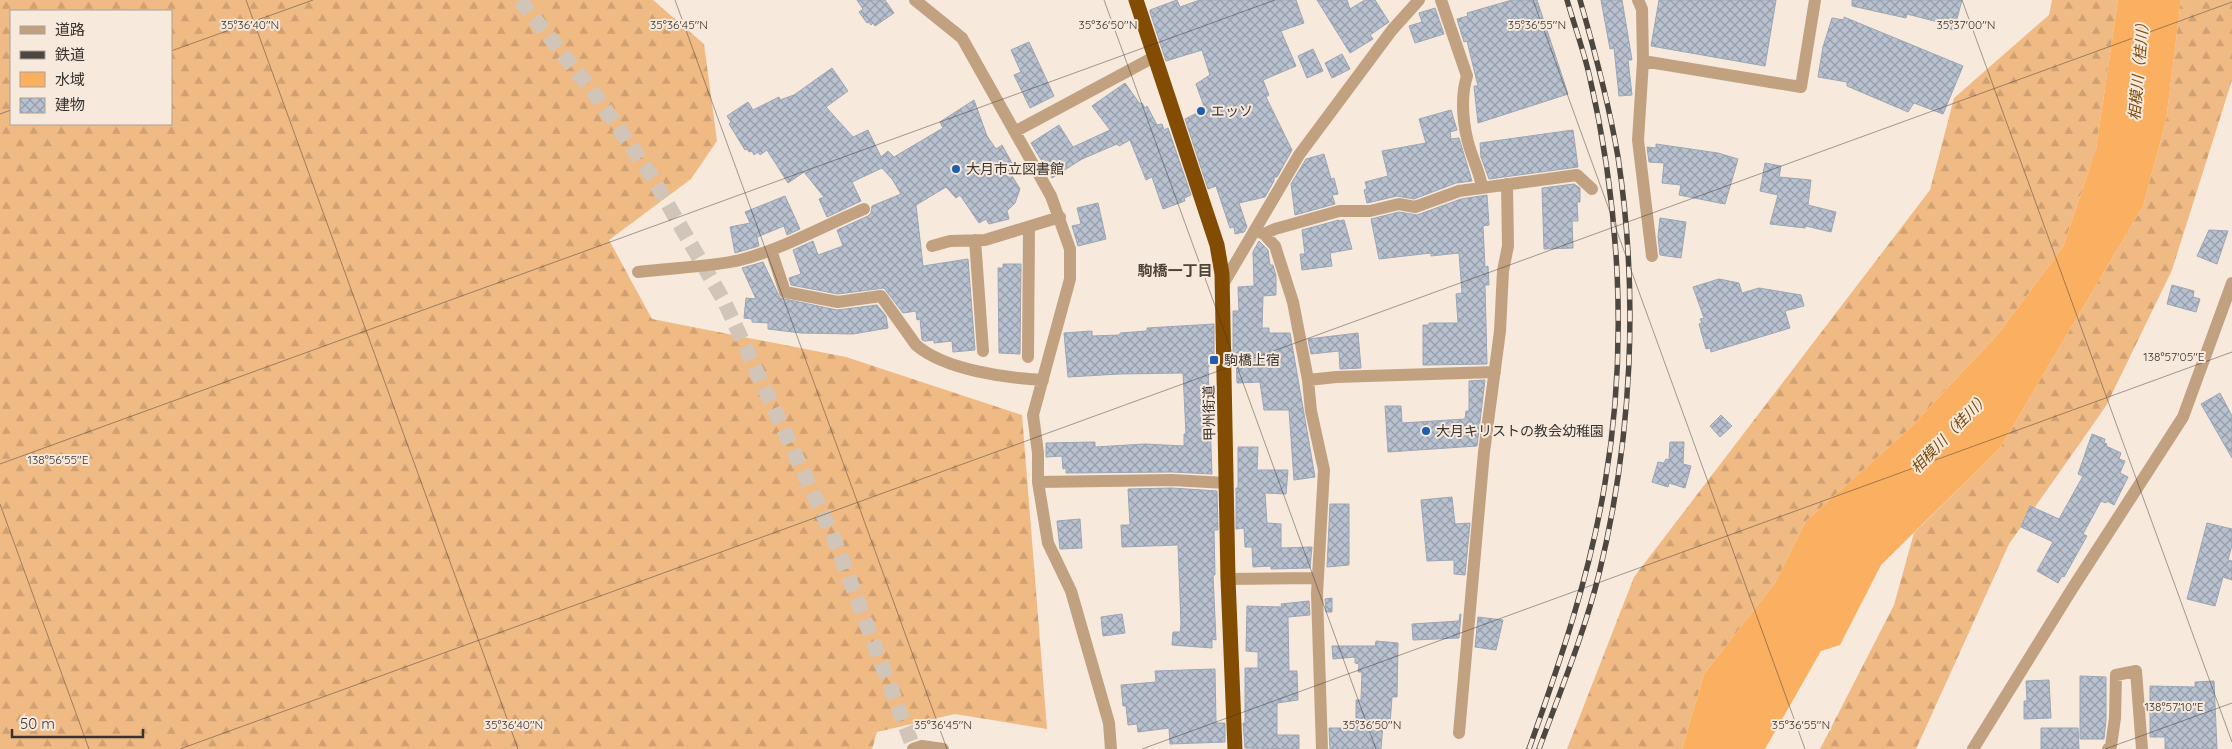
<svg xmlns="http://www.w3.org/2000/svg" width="2232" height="749" font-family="Quicksand,'Noto Sans JP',sans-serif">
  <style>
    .forest { fill: url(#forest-firs); fill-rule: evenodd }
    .water { fill: #fbb061 }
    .building { fill: url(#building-cross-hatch); stroke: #9ca6b4 }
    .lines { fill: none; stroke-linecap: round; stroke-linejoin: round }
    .highway-tunnel { stroke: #d1c5b9; stroke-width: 15; stroke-dasharray: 15 8; stroke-linecap: butt }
    .minor { stroke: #c2a181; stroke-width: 12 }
    .highway { stroke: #824d03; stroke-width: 15 }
    .rail-casing { stroke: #4d4741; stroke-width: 5.5 }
    .rail { stroke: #f7e9dc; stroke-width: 4; stroke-dasharray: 11; stroke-linecap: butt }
    .ticks { fill: none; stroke: #38332e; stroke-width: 1; stroke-opacity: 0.45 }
    .poi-dot { fill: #1e5eae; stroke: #f7e9dc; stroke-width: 2 }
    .labels { text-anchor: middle; stroke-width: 4; stroke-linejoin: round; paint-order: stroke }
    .poi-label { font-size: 14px; fill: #38332e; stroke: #f7e9dc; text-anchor: start }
    .street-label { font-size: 14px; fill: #38332e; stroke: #f7e9dc }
    .water-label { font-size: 15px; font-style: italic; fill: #7b4b0d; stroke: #f7e9dc }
    .neighbourhood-label { font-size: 15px; font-weight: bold; fill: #4f4439; stroke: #f7e9dc }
    .ticks-label { font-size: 12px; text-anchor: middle; fill: #38332e; stroke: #f7e9dc; stroke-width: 4; stroke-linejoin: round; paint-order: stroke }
  </style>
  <defs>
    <pattern id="forest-firs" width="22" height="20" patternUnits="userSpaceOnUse" patternTransform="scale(1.25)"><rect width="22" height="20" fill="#f0ba84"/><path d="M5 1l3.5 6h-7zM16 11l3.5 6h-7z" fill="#cfa072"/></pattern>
    <pattern id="building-cross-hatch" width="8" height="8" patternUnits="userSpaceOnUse" patternTransform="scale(1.25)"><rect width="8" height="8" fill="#b7c1cf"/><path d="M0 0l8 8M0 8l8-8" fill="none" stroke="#969da8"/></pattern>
  </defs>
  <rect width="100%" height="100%" fill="#f7e9dc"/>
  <path class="forest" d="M0,0H653L704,44L717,141L691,179L609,240L652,319L846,357L1022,415L1047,729L955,714L877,732L872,749H0ZM171,11V124H11V11Z
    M2052,0H2118L2096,149L2063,247L1999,333L1909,429L1806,521L1775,583L1704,674L1682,749H1567L1634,577L1930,190L1954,98L2049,15Z
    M2181,0H2232V80L2172,270L2106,406L2009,544L1916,749H1820L1894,605L1914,533L2000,448L2143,206L2166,121Z"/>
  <path class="water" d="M2118,0H2181L2166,121L2143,206L2000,448L1881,565L1840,645L1821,651L1765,749H1682L1704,674L1775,583L1806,521L1909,429L1999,333L2063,247L2096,149Z"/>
  <path class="building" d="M857,0H885L894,13L875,26L873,23L871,25L869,22L867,23L859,12L863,9Z
    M1177,0L1180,7L1200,0H1296L1304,23L1281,31L1296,66L1263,80L1269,95L1266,97L1292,150L1277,177H1274V181L1265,197L1239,203L1247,227L1244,232L1235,234L1234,227L1230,228L1216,186L1208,189L1185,119L1205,109L1196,84L1210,75L1202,50L1166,61L1150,12V10Z
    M1317,0H1347L1350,9L1365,0H1375L1389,22L1370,35L1373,39L1350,53Z
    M1512,0H1537L1568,94L1478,123L1474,86H1478L1467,41L1464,42L1457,19L1468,16L1467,13Z
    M1601,0H1622L1632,60H1628L1632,95L1619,96L1614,48L1610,49Z
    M1659,0H1776L1765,66L1651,46Z
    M1852,0H1962L1954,30L1942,27V23L1907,14L1906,18L1852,6Z
    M1435,8L1444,34L1415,43L1409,26L1422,22L1419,13Z
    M1844,17L1963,66L1943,114L1914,103L1908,112L1847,86V82L1818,77L1823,47L1832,18L1844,20Z
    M1029,42L1054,96L1030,108L1014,75L1021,72L1011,50Z
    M1313,49L1323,71L1307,78L1298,56Z
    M1342,54L1350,69L1332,78L1325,63Z
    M832,68L848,91L826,107L853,137L868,130L881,157L888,151L894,157L943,128L940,122L974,100L987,136L996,149L1002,145L1012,163L1006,166L1020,189L1015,203L1007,211L1009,219L989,224L986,219L979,223L960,195L956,198L946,187L916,205L923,266L968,259L975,350L953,352L952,341L934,343V340L925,341L922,340L920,319L917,320L916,311L903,313L884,288L838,294L791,285L789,278L801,274L793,250L813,241L818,255L843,246L837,230L868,216L871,213L872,206L901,194L892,179L882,168L852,182L861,201L827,217L819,199L824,197L804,172L788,183L767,150L760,155L758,152L754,155L752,151L749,152L747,149L745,150L729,124L731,122L727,116L748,102L753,110L779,97L780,100L794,95Z
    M1125,83L1140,104L1142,103L1145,108L1147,106L1157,125L1162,124L1164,130L1168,128L1191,195L1184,198L1185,201L1163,209L1152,177L1146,180L1130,140L1119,146L1117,144L1082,159L1052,178L1031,143L1059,125L1073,147L1110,130L1092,106Z
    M1451,110L1457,130L1450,132L1451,139L1459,138L1472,181L1456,183L1414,199L1397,196L1367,203L1364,190L1367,189L1365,182L1388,176L1382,151L1426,143L1419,119Z
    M1573,130L1578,167L1489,179L1481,157L1480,143Z
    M1656,144L1718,153L1738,159L1725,204L1679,195L1681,185L1662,183L1664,163L1649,162L1647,147L1656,148Z
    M1324,154L1331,179L1334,178L1338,194L1332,195L1335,204L1295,215L1291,184L1306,159Z
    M1765,163L1781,166L1779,177L1811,180L1808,205L1836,212L1831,232L1806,226L1805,228L1770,224L1778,195L1760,191Z
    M1574,184L1580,188V202H1577L1578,221H1572L1573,248L1544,249L1542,188Z
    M1487,195L1489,225L1483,226L1485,267L1488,266L1489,285H1485L1487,364L1423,365V325H1429V323H1458L1456,294L1462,293L1459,253L1431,256V253L1379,259L1371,219L1399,212L1417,215L1461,199Z
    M785,196L800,229L787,235L784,226L757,237L759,246L735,253L730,227L750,223L745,212Z
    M1098,203L1106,239L1078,246L1072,226L1081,224L1077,208Z
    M1660,218L1686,222L1681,258L1660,255L1658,237Z
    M1339,220V221L1344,220L1352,249L1330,253L1332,266L1302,270L1300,254H1305L1302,230Z
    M2209,230L2228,231L2217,264L2197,256Z
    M1259,241L1268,250L1270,265H1273L1276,276V295L1263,296L1262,328H1269V333H1290L1315,477L1294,480L1289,410H1264L1260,382L1237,383L1236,355L1233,354V311H1239L1238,287L1254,286L1253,252Z
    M763,262L780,298L837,310L877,305L886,316L888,328L853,334L801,333L768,329V323L752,322V319L744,318L746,298L756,299L742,268Z
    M1003,264H1021L1020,354L999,353L998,268H1003Z
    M1719,279L1739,283L1742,293L1759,288L1801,295L1804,306L1785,311L1790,328L1711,352L1710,348L1706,349L1699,324L1702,323L1700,319L1704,318L1693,287Z
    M2172,285L2194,291L2193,297L2200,299L2196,312L2167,304Z
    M1214,324V354H1209L1210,366H1208L1212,474L1172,472L1066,473V468L1063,469L1062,456L1046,457V443L1095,442V447L1145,444L1184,446V434H1186L1183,373L1119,374L1068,377L1064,333L1092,331V336L1120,335V333L1147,331V328Z
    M1358,333L1361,368L1340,369L1339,351L1311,354L1308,339Z
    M1485,380L1477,446L1388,452L1385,406H1401L1402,423L1465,419L1466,411H1469V381Z
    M2220,393L2232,416V458L2201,404Z
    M1721,415L1732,426L1720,437L1710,426Z
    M2092,434L2105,439L2104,443L2107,444L2106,446L2121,453L2119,459L2125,461L2120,473L2128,477L2114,505L2107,501L2106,503L2101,501L2083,534L2087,536L2064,577L2062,576L2058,583L2037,571L2053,542L2021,527L2030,506L2059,519L2083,476L2078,474Z
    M1670,442H1684L1683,464L1691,466L1685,488L1669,483L1668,487L1652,482L1658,462L1664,463L1666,459L1669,460Z
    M1238,447H1258L1257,470H1288L1286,494L1265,493L1267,523L1281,524V548L1312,547L1310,568L1271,569V566L1253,567L1252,547H1245L1244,528L1236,529V488H1238Z
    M1172,488L1217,491L1218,530H1214L1215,575H1213L1216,640L1212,639V648L1172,645L1173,632H1180L1181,625L1178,545L1122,547L1121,525H1130L1128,489Z
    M1452,497L1455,524L1470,523L1465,575L1454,574V560L1427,561L1421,500Z
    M1330,504H1349V565L1327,567Z
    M1080,519L1082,548L1060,549L1057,521Z
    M2207,523L2232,529V545L2228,560L2232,561V580L2223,577L2215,606L2187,599Z
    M1332,598V612H1326L1325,599Z
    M1309,601L1310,615L1288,617L1289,671H1297L1298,700L1277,703V735H1299V749L1245,748L1243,723H1245V668H1258V652L1246,651L1247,606L1282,607L1281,604Z
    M1122,614L1125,633L1103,636L1101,617Z
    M1460,614H1461L1459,638L1413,640L1412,624L1459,621Z
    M1478,617L1503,620L1496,650L1475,647Z
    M1376,641L1398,643L1397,697H1392L1390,724H1383L1381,749H1330L1329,728H1356V700H1361L1362,672H1358L1359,664L1355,663V657L1333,659L1332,646H1375Z
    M1215,669L1216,723H1225V742L1170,744L1169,728L1138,732L1137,724L1128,725L1126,706H1123L1121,685L1156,682L1155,671Z
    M2080,676L2106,677V720L2104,739H2080Z
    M2049,680L2051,718L2024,719V701H2027L2026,681Z
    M2214,681L2217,749H2165V737H2150V686L2195,687V682Z
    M2041,728H2078L2079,749H2041Z"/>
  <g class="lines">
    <path class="highway-tunnel" d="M520,0L597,97L649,172L724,301L833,536L914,749"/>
    <path class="minor" d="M915,0L962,38L1051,196L1070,249V279L1033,415L1038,453V482L1048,543L1071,591L1109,723L1111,749
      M1441,0L1467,76C1460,98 1463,127 1470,149C1474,162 1480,174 1482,187
      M1638,0L1642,9L1643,61L1638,140L1652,256
      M1643,61L1801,87L1815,0
      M1016,131L1154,57
      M1255,230L1264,234L1275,246L1293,302L1308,380L1311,411L1324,470L1317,594L1322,749
      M1264,234L1275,229L1339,211H1370L1399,204L1415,207L1459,191L1577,175L1592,189
      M975,240L983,351
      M932,246L950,241L985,240L1060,217
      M771,250L785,292L838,302L881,296L916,345C945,370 1006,378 1043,380
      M638,272C669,268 711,267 740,260C783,249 823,226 864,209
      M1222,286L1299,155L1392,30L1419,0
      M1028,357L1029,227
      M1308,380L1336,377L1495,372
      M1038,482L1172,480L1226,483
      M1228,579L1318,578
      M1459,733L1484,452L1500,331L1503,271L1508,246L1507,184
      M913,749L922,746L943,749
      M1973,749L2072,589L2183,417L2232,283
      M2108,749L2111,746L2115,718L2116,675L2136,671L2142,749"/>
    <path class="highway" d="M1136,0L1217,245L1222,274L1228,579L1235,749"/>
    <g class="rail-casing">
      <path id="rail" d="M1529,749C1560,662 1590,575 1605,483C1628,348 1620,207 1589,74C1583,49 1574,24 1567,0
        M1539,749C1560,692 1584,634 1599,574C1632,439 1639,295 1618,157C1609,104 1595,52 1580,0"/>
    </g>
    <use href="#rail" class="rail"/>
  </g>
  <path class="ticks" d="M246,0L518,749M675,0L947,749M1104,0L1376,749M1533,0L1805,749M1962,0L2232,742M171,51L313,0M0,114L11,110M0,464L1275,0M0,504L89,749M180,749L2232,2M1142,749L2232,352M2105,749L2232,703"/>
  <g class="poi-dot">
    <circle cx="1201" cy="111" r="5"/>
    <circle cx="956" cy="169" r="5"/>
    <rect x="1209" y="355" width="10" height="10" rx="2.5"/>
    <circle cx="1426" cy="431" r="5"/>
  </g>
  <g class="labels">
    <g class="poi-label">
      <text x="1211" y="116">エッソ</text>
      <text x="966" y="174">大月市立図書館</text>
      <text x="1224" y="365">駒橋上宿</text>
      <text x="1436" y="436">大月キリストの教会幼稚園</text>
    </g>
    <g class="street-label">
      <text transform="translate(1209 413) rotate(-91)" y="5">甲州街道</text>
    </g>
    <g class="water-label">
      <text transform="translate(2139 68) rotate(-85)" y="5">相模川（桂川）</text>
      <text transform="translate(1950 433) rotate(-46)" y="5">相模川（桂川）</text>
    </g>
    <g class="neighbourhood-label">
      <text x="1175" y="276">駒橋一丁目</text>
    </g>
  </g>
  <g class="ticks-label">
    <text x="679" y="29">35°36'45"N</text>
    <text x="1108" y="29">35°36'50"N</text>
    <text x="250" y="29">35°36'40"N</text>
    <text x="1537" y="29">35°36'55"N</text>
    <text x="1966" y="29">35°37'00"N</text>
    <text x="2174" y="361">138°57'05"E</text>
    <text x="58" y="464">138°56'55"E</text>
    <text x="2174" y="711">138°57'10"E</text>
    <text x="514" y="729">35°36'40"N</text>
    <text x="943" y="729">35°36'45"N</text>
    <text x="1372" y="729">35°36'50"N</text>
    <text x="1801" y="729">35°36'55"N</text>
  </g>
  <rect x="10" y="10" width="162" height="115" fill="#f7e9dc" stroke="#aba096"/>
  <rect x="20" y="26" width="25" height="8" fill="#c2a181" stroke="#aba096"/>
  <text x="55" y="35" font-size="15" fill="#38332e">道路</text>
  <rect x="20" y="51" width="25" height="8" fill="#4d4741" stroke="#aba096"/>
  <text x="55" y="60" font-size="15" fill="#38332e">鉄道</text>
  <rect x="20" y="72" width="25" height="15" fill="#fbb061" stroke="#aba096"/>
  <text x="55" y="85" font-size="15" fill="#38332e">水域</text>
  <rect x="20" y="98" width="25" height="15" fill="url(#building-cross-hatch)" stroke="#aba096"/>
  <text x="55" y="110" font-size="15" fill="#38332e">建物</text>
  <path d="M12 729v8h131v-8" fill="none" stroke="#38332e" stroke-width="2.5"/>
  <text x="20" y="729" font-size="15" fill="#38332e" stroke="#f7e9dc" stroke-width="4" paint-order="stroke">50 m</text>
</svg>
